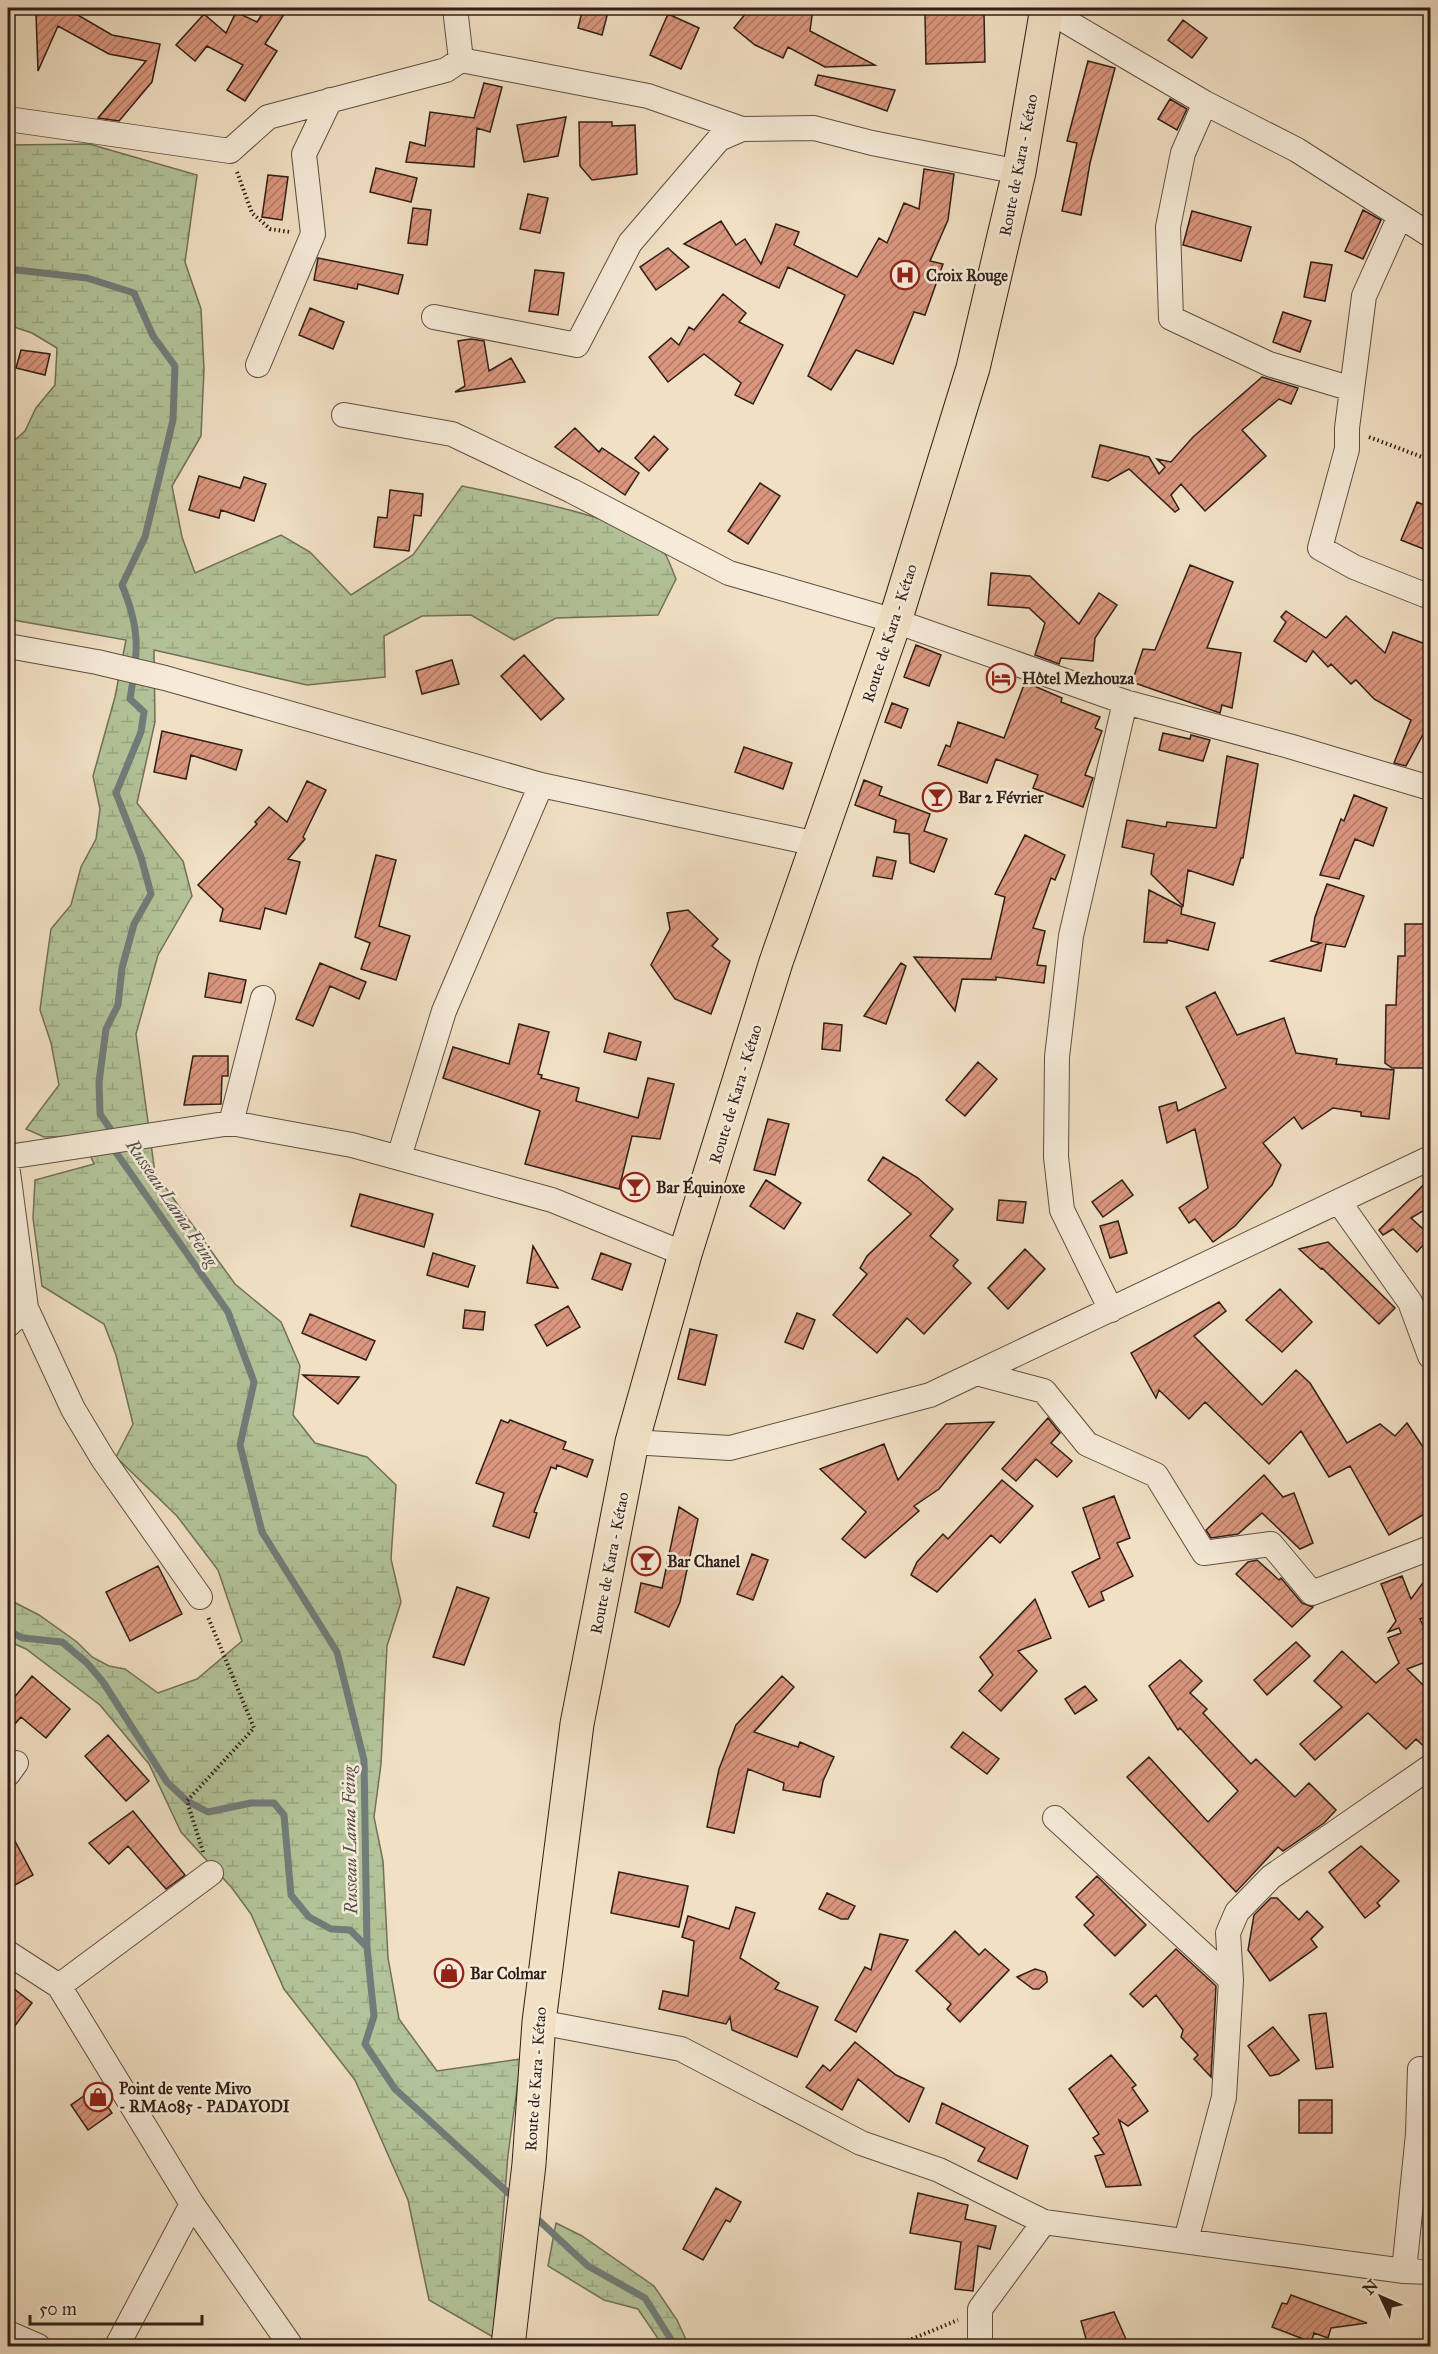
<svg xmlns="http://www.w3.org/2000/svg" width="1438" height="2354" font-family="'IM FELL Great Primer',serif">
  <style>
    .wetland { fill: url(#wetland-marsh); stroke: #727058; stroke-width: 1.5 }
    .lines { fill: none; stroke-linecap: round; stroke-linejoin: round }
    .stream { stroke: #717c7a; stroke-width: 7 }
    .building { fill: url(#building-hatch); stroke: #301e17; stroke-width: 1.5 }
    .minor-casing { stroke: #604e42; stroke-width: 26 }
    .primary-casing { stroke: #301e17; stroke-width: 35 }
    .path { stroke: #301e17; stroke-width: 4; stroke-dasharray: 1.5 3; stroke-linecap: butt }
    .minor { stroke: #f6ebd9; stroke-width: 24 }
    .primary { stroke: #f1e0c4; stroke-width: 33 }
    .labels { text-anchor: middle; stroke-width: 5; stroke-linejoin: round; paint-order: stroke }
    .street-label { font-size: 16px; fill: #301e17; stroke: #f6ebd9 }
    .poi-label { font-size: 16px; font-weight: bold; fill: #301e17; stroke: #f6ebd9; text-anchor: start }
    .water-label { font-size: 18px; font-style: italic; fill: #514d49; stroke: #f6ebd9 }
  </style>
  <defs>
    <pattern id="wetland-marsh" width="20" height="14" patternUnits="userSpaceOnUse" patternTransform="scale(1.5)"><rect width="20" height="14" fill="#b3c399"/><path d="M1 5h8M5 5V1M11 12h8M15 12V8" fill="none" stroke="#9aa783"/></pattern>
    <pattern id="building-hatch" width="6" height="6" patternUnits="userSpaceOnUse" patternTransform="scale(1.5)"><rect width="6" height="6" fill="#da967e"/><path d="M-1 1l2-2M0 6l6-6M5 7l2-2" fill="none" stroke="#b17a66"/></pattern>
  </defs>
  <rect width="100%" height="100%" fill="#f1e0c4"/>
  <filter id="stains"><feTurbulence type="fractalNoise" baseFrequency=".00333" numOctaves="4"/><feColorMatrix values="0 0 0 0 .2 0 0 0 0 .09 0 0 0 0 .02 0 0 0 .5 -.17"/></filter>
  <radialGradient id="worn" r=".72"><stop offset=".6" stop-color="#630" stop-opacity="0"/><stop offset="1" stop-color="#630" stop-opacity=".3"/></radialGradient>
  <path class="wetland" d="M89,144L197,175L185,262L201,309L204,369L201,436L172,486L182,537L195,573L281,535L310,552L351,595L413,555L462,486C510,496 624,517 660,547C667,553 672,570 676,579L658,615L556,618L514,640L471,615L422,616L384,636L385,677L307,685L154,650L155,722L137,803L183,861L192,896L158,955L136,1034L155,1173L235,1284L281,1322L300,1366L293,1415L315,1443L367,1457L396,1485L391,1559L401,1602L387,1646L381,1764L374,1817L383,1861L388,1958L399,2019L437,2071L521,2059L508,2155L493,2337L429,2300L408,2200L355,2080L284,1989L251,1914L232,1888L181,1832L149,1764L100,1705L26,1649L8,1641V1599L39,1615L77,1642L92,1657L109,1666L125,1669L158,1693L197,1679L242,1641L218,1570L177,1516L116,1457L133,1424L116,1355L104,1324L42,1286L33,1218L35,1180L94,1164L82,1136L44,1137L26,1129L59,1085L51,1043L40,1010L44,979L51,929L71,905L81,867L96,839L100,809L93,776L115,697L126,640L8,619V446L25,431L36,408L55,385L57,348L32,333L8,325V145Z
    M556,2223L582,2236L654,2286L677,2320L689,2346H663L638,2309L604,2300L548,2266Z"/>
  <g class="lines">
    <path class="stream" d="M8,269L87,278L134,293L153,336L175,366L173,420L145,537L122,585C141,631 138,652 130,699L144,712L141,732L116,793L141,857L151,894L134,924L122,968L118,1005L106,1029L99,1082L100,1114L111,1130L115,1151L228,1312L254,1382L240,1445L262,1532L337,1652L364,1760L367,1947L374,2016L365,2044L395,2089L515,2199
      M8,1631L23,1638L62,1642L87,1663L103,1682L167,1782L187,1801L208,1812L251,1803H274L284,1815L291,1895L309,1917L331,1929L350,1930L367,1947
      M533,2215L588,2266L645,2298L675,2346"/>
  </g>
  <path class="building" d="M24,8H66L112,35L160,44L152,82L119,121L98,118L146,61L109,54L58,26L38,71L36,14Z
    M266,8H288L265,44L277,51L245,101L227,90L243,65L207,46L195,61L176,45L204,14L226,33L236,12L257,22Z
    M583,8H609L602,35L578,28Z
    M750,8H813L810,31L875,65L825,67L788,47L783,58L755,45L734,28Z
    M984,13L985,62L926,64L925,14Z
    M668,14L699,28L681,69L650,55Z
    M1183,20L1207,38L1192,58L1168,40Z
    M1088,61L1115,68L1090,163L1081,215L1062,211L1077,143L1067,141Z
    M818,75L895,90L887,111L815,85Z
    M484,83L502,87L490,132L477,128L474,167L406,162L410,142L425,146L430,112L474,118Z
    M1170,99L1187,109L1177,130L1158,119Z
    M566,117L558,156L524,162L517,125Z
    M579,122H612V126L635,125L637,174L592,180L580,166Z
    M376,168L417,178L411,202L370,192Z
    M924,169L954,174L948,220L930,261L943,264L925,315L914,312L893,364L856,350L831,390L808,376L845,295L788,267L779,288L684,244L721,221L736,245L745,239L761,264L776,224L799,232L794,245L857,277L879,238L887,243L904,203L919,209Z
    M268,175L288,177L282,220L262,217Z
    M528,194L548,198L540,233L520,229Z
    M413,208L431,210L427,245L408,243Z
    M1363,210L1381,220L1363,259L1345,251Z
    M1192,211L1251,227L1241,261L1183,245Z
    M668,248L689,267L656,290L640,267Z
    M318,258L403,275L398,294L358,284L357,289L314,280Z
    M1311,262L1332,265L1325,301L1304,297Z
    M535,270L564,273L558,315L529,311Z
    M723,294L746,313L739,322L783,345L753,404L735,395L741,383L704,354L668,382L649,357L671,338L679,345L689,327L694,330Z
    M310,308L344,322L333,349L299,335Z
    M1283,312L1311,321L1300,352L1273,342Z
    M471,339L484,341L489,371L511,358L525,382L455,392L465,386L458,341Z
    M21,350L50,354L45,375L16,368Z
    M1262,377L1298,388L1291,404L1279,399L1242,430L1266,456L1205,511L1181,484L1171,495L1179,509L1175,512L1129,469L1108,481L1092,477L1100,445L1149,457L1159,474L1165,467L1157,459L1171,462L1193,437Z
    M575,428L599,452L602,448L639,473L625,495L555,447Z
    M654,436L668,449L649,471L635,458Z
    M199,476L240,488L244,477L266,484L254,521L221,510L219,518L189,510Z
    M760,483L780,496L748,544L728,531Z
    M390,490L423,494L421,516L414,515L409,551L374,547L378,517L387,518Z
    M1417,502L1431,508V552L1401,540Z
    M1190,565L1233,582L1207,648L1241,653L1232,708L1222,705L1220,713L1132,682L1143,649L1155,650Z
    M991,573L1030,576L1079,624L1099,593L1117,605L1095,638L1093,661L1061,658L1059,664L1035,655L1045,623L1029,608L988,605Z
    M1286,611L1326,638L1346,616L1385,653L1393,632L1431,646V731L1426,729L1406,766L1394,763L1411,720L1374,699L1356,680L1351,684L1331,664L1328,667L1313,651L1306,662L1274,641L1286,622L1281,617Z
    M916,645L941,655L929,686L904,677Z
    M524,655L564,699L541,720L501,676Z
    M452,660L459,684L422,694L416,671Z
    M1025,682L1062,698L1061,702L1100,717L1095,728L1102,731L1085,775L1093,778L1083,807L1033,788L1038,775L996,759L987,783L938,765L946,745L950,747L958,722L1004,738Z
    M892,703L908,709L901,728L885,722Z
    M162,731L242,750L236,770L191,755L186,779L154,772Z
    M1163,733L1190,739L1191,735L1210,740L1203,761L1159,750Z
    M744,747L792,763L783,789L735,772Z
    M1227,756L1258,764L1243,858H1241L1233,885L1188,870L1183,906L1151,874L1154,854L1122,847L1127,820L1166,827L1167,822L1216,828Z
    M864,780L882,787L879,795L930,814L924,831L947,839L934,872L910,863L909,834L894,832L896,820L855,805Z
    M307,781L326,790L303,837L305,839L288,859L300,862L286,914L265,908L260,929L220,921L223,909L198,885L257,824L255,822L269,807L287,822Z
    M1354,795L1387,808L1373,846L1355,839L1339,879L1320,875L1341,819L1344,821Z
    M1025,835L1065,855L1055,880L1051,878L1033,928L1045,931L1037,965L1046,966L1044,983L996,977V980L962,979L955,1011L914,957L991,959L1005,897L995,894Z
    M376,855L396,860L379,926L410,936L396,980L361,969L370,943L355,937Z
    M877,857L896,861L892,879L873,876Z
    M1327,884L1364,896L1345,947L1326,944L1321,971L1271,961L1321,943L1311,941L1315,917Z
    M1149,890L1182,907L1181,914L1215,923L1208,950L1167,940V943L1144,942Z
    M688,910L718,939L712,946L730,961L711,1014L675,999L651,965L670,929L667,913Z
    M1405,924H1431V1068H1392L1385,1063L1386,1005H1396L1398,956H1405Z
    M320,963L366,982L359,999L330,986L313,1026L296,1019Z
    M901,963L906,966L886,1024L864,1016Z
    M209,973L246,980L241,1003L205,997Z
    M1215,992L1237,1035L1284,1018L1296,1053L1337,1059L1336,1064L1394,1070L1389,1119L1361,1116V1112L1333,1108L1302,1129L1294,1117L1263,1143L1281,1165L1272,1185L1235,1226L1213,1242L1195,1219L1189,1223L1179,1208L1208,1188L1195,1129L1167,1143L1159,1107L1176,1102L1178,1111L1226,1088L1186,1007Z
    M824,1023L842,1025L840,1051L822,1049Z
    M519,1024L549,1032L538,1074L542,1075L541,1078L579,1088L576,1101L638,1118L648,1078L674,1084L660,1139L632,1136L619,1189L525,1164L540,1111L443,1078L453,1047L509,1064Z
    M609,1033L641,1042L636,1060L604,1052Z
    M193,1056H228V1076H222L221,1104L184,1105Z
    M978,1062L997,1079L965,1116L946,1100Z
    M768,1119L789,1124L775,1175L754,1170Z
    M883,1157L918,1178L953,1209L930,1236L958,1260L953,1266L971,1283L924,1334L907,1318L877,1353L833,1315L867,1274L860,1268L867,1256L911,1214L868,1180Z
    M1431,1177V1206L1411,1218L1431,1236L1417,1252L1393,1229L1383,1235L1379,1230Z
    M766,1180L801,1203L784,1229L750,1206Z
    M1122,1180L1133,1195L1103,1217L1092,1202Z
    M360,1194L433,1214L424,1247L351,1226Z
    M999,1200L1026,1202L1023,1223L997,1220Z
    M1118,1221L1127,1253L1110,1258L1100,1226Z
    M1328,1242L1395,1308L1379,1324L1322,1268L1321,1269L1299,1249Z
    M533,1246L558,1288L527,1283Z
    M1025,1249L1045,1269L1008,1309L988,1288Z
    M433,1253L475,1266L468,1287L427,1275Z
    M601,1253L631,1264L622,1290L592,1279Z
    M1280,1289L1312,1322L1282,1352L1246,1320Z
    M1219,1302L1226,1311L1194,1336L1262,1405L1296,1370L1310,1383L1347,1443L1380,1424L1395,1436L1407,1423L1431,1459V1510L1389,1535L1350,1466L1329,1477L1301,1431L1269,1464L1205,1402L1189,1419L1159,1390L1156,1398L1131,1353Z
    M568,1306L580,1327L547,1346L535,1325Z
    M465,1310L485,1312L483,1330L463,1328Z
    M797,1313L815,1320L803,1349L785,1342Z
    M310,1314L375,1341L366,1360L302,1333Z
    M690,1329L717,1335L705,1385L678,1379Z
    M303,1375L359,1377L338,1404Z
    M1048,1418L1060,1433L1051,1443L1072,1461L1057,1477L1036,1459L1016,1481L1002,1469Z
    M501,1420L508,1423L510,1420L566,1442L563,1449L593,1460L587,1477L557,1465L556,1469L551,1467L534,1512L537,1513L529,1538L493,1526L504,1493L476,1483Z
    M994,1422L939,1489L914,1506L919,1511L865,1558L842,1539L866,1512L820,1469L884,1444L898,1480L946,1424Z
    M1264,1475L1283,1497L1294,1493L1313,1543L1300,1549L1262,1513L1238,1534L1211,1538L1206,1530Z
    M1002,1480L1033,1506L1000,1543L991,1535L937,1592L911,1575L917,1562L943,1534L948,1539Z
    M1114,1496L1130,1538L1117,1543L1133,1576L1101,1592L1104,1600L1089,1607L1072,1572L1100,1558L1083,1508Z
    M679,1507L698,1519L680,1602L669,1627L635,1612L641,1583L662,1588Z
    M752,1554L768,1560L753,1600L737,1594Z
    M1257,1560L1279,1580L1281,1578L1302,1603L1313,1607L1292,1627L1236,1574L1248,1562Z
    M158,1566L182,1614L130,1641L106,1592Z
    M1431,1572V1615L1420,1619L1431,1643V1660L1407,1669L1431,1693V1753L1416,1739L1406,1749L1368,1713L1315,1760L1300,1744L1342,1707L1314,1681L1342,1651L1376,1683L1399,1663L1388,1638L1401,1633L1399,1628L1388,1632L1396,1621L1381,1584L1402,1576L1411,1599Z
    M457,1587L489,1598L464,1665L433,1657Z
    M1035,1599L1051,1638L1018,1651L1037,1671L1001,1711L979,1691L993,1675L980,1657Z
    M1296,1642L1310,1656L1267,1695L1254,1680Z
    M1180,1660L1202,1681L1190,1693L1207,1709L1203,1713L1251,1764L1256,1759L1295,1797L1309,1783L1336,1810L1324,1823L1283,1851L1278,1847L1236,1892L1127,1777L1149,1757L1208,1822L1238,1791L1180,1728L1178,1730L1149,1686Z
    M32,1676L70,1709L46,1738L21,1717L8,1732V1705Z
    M782,1676L794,1687L754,1732L798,1747L800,1742L834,1757L823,1781L820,1797L783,1790L784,1783L748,1769L734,1833L707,1827L719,1769L736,1725Z
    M1085,1686L1097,1700L1075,1714L1065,1699Z
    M963,1732L999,1759L987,1774L951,1747Z
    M108,1735L149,1781L126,1801L85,1756Z
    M133,1811L185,1875L166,1889L128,1846L109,1864L89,1843Z
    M8,1828L33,1875L8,1889Z
    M1361,1846L1399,1881L1377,1903L1380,1906L1365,1918L1329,1872Z
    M619,1872L688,1886L679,1927L611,1913Z
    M1097,1876L1146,1925L1115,1956L1084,1925L1094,1915L1076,1897Z
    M827,1893L855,1906L848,1919H841L819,1909Z
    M1271,1898H1277L1299,1920L1307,1911L1323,1927L1311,1939L1317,1947L1270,1981L1248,1950L1254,1915Z
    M736,1907L755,1913L740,1958L779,1983L775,1989L818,2007L797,2057L732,2030L730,2017L726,2024L659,2009L663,1991L688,1996L694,1941L682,1937L688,1916L729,1929Z
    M955,1931L979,1955L985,1949L1009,1970L960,2022L947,2009L951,2004L916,1971Z
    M880,1934L908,1940L856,2032L835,2020L865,1967L871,1970Z
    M1176,1949L1216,1986L1211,2077L1194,2059L1198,2055L1181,2037L1183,2030L1156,1995L1143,2007L1130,1994Z
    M1035,1969L1045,1972L1047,1977V1982L1039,1989H1033L1017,1977Z
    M8,1984L32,2003L8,2035Z
    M1326,2013L1333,2067L1316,2069L1309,2015Z
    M1273,2027L1299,2060L1279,2074L1270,2076L1248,2046Z
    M855,2042L896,2075L924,2088L909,2122L858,2079L842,2110L806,2087L823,2065L830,2071Z
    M1111,2055L1136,2085L1132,2088L1148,2111L1128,2126L1119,2120L1141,2185L1106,2187L1095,2156L1104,2154L1093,2138L1099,2134L1069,2089Z
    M95,2088L112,2113L88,2130L71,2105Z
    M1299,2100H1332V2133H1299Z
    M942,2103L1028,2146L1017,2179L978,2161L985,2148L936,2123Z
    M716,2188L741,2202L730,2222L726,2220L703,2260L683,2249Z
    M918,2193L968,2205L965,2219L996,2226L990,2249L978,2246L973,2291L955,2289L961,2242L910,2233Z
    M1291,2295L1367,2323L1331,2328L1328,2338L1314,2333L1311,2342L1272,2327L1282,2303L1287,2304Z
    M1114,2312L1129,2346H1088L1081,2321Z"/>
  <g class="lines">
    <g class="minor-casing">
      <path id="minor" d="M455,8L461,60
        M1047,10L1205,103L1297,150L1430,235
        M1205,103L1183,153L1168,227L1171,318L1269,364L1352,389
        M8,119L230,151L268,117L446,70L461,60L648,96L742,129L814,128L872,143L1019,172
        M1400,216L1364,296L1347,428V449L1320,548L1354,567L1430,597
        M434,317L577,345L630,243L719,139L742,129
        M258,365L313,234L304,154L330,100
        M344,415L452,434L572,491L729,573L895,621L1125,702L1289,746L1430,788
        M8,646L97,662L165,678L541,785L817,844
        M231,1123L263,998
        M8,1157L231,1123L352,1145L552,1200L685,1254
        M399,1157L444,1011L541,785
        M8,1172L26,1308L8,1325
        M1339,1202L1410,1302L1430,1356
        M26,1308L73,1409L103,1459L200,1597
        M1111,1310L1062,1210L1056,1157L1057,1057L1071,936L1125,702
        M976,1373L1044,1391L1087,1444L1156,1475L1204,1553L1271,1544L1312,1593L1430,1548
        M632,1442L730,1448L930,1395L1430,1158
        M8,1774L16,1763
        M1055,1818L1231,1980
        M8,1953L59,1986L192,2204L291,2346
        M59,1986L211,1873
        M539,2022L681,2049L861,2143L939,2170L1044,2222L1404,2271L1430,2272
        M1186,2240L1224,2097L1231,1980L1228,1933L1237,1912L1271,1877L1430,1767
        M1404,2271L1418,2134L1420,2069
        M8,2333L38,2346
        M117,2346L192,2204
        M980,2346V2309L1044,2222"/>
    </g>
    <g class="primary-casing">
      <path id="primary" d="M508,2346L529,2164L539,2022L577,1724L632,1442L685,1254L776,962L895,621L973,368L1019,172L1047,8"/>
    </g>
    <path class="path" d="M237,172L252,213L270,229L290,232
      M1369,437L1430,460
      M203,1852L187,1801L254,1728L208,1617
      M895,2346L958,2320"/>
    <use href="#minor" class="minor"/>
    <use href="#primary" class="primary"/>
  </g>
  <defs>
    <g id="hospital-ring" transform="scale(1.5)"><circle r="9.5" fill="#f6ebd9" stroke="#8f2418" stroke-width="1.5"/><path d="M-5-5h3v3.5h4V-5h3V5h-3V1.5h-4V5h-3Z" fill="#8f2418"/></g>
    <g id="hotel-ring" transform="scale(1.5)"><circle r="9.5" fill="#f6ebd9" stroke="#8f2418" stroke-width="1.5"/><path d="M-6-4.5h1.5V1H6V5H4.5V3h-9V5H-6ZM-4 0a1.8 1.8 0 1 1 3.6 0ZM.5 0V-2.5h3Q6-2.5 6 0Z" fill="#8f2418"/></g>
    <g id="bar-ring" transform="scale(1.5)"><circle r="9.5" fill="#f6ebd9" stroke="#8f2418" stroke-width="1.5"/><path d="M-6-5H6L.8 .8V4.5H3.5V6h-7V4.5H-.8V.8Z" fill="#8f2418"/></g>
    <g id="shop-ring" transform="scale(1.5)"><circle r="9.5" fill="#f6ebd9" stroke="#8f2418" stroke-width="1.5"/><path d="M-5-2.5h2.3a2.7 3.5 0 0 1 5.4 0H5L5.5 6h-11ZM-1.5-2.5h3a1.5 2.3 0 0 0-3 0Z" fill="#8f2418"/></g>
  </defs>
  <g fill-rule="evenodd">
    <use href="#hospital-ring" x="905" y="275"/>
    <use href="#hotel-ring" x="1001" y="678"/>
    <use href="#bar-ring" x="937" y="797"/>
    <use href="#bar-ring" x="635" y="1187"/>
    <use href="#bar-ring" x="646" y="1561"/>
    <use href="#shop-ring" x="449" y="1973"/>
    <use href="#shop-ring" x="98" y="2097"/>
  </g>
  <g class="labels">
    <g class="street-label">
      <text transform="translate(1018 165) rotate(-79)" y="6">Route de Kara - Kétao</text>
      <text transform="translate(889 633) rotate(-72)" y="6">Route de Kara - Kétao</text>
      <text transform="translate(735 1094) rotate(-73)" y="6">Route de Kara - Kétao</text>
      <text transform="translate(609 1563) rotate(-79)" y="6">Route de Kara - Kétao</text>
      <text transform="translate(535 2079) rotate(-86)" y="6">Route de Kara - Kétao</text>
    </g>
    <g class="poi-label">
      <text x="926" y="281">Croix Rouge</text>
      <text x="1022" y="684">Hôtel Mezhouza</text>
      <text x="958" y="803">Bar 2 Février</text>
      <text x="656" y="1193">Bar Équinoxe</text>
      <text x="667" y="1567">Bar Chanel</text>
      <text x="470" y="1979">Bar Colmar</text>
      <text x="119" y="2094">Point de vente Mivo<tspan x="119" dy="18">- RMA085 - PADAYODI</tspan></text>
    </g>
    <g class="water-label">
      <text transform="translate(172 1203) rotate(56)" y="6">Russeau Lama Feing</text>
      <text transform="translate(350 1840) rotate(-91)" y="6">Russeau Lama Feing</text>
    </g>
  </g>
  <rect width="1438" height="2354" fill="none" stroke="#f1e0c4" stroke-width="30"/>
  <rect x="9" y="9" width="1420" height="2336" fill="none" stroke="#301e17" stroke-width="3"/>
  <rect x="15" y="15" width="1408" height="2324" fill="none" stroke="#301e17" stroke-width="1.5"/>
  <g transform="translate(1381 2297) rotate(314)" stroke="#f6ebd9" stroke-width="4.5" paint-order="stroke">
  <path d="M0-4.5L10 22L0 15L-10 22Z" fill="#301e17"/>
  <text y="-9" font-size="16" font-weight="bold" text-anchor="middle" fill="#301e17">N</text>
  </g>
  <path d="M30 2315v9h172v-9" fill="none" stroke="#301e17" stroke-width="3"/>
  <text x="39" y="2315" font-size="18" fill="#301e17" stroke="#f6ebd9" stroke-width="4.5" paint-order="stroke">50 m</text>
  <rect width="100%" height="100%" filter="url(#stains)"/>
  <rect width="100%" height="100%" fill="url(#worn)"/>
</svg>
